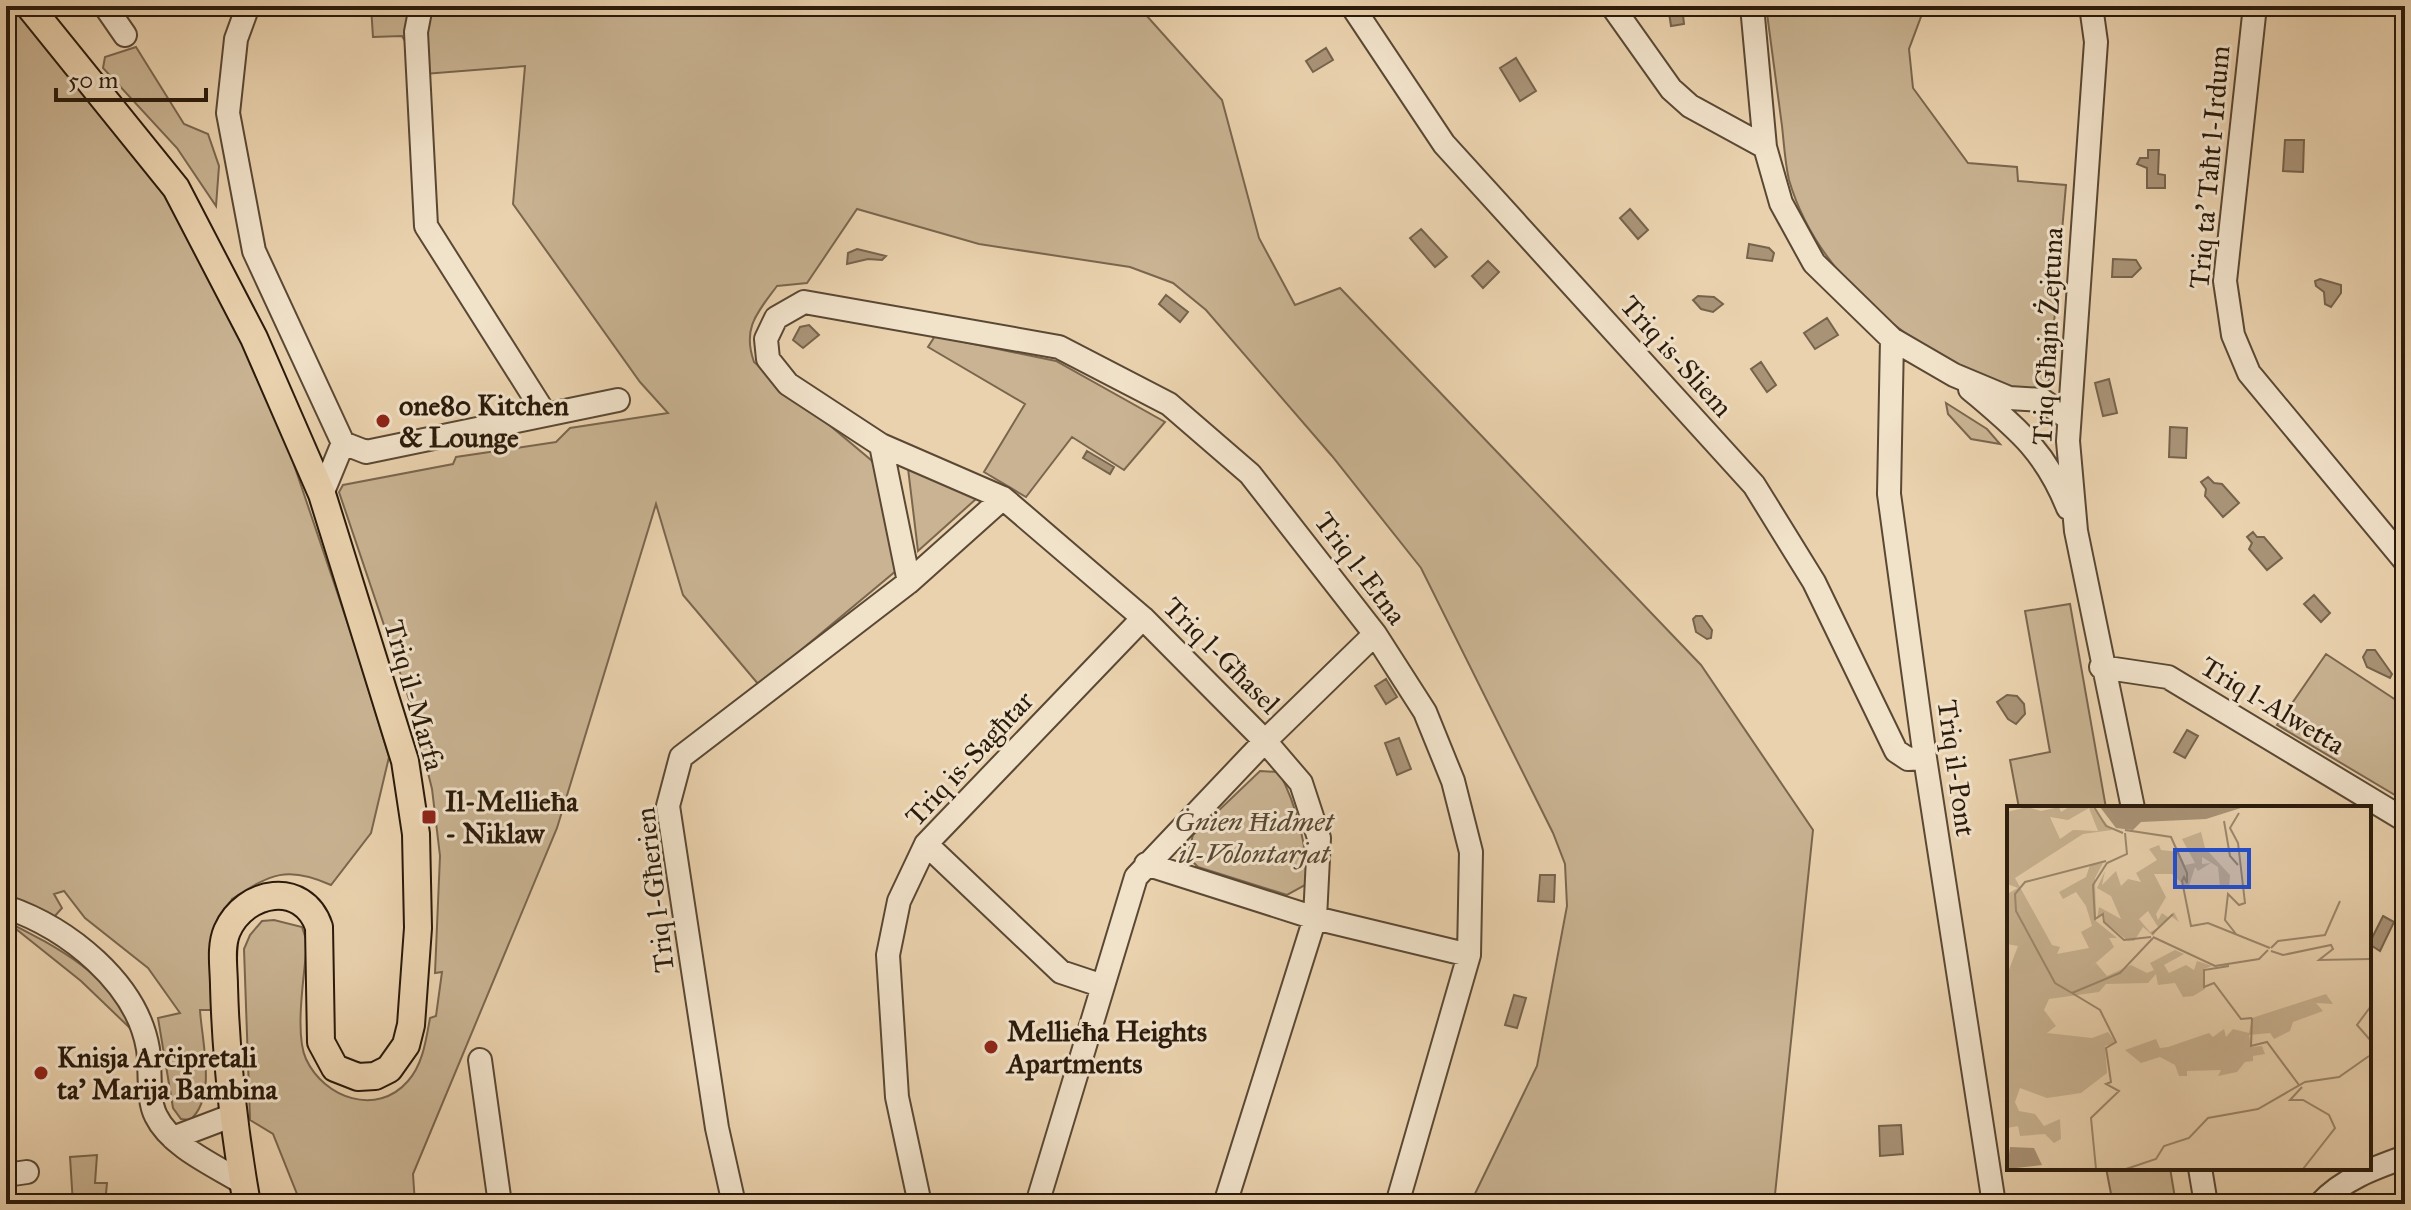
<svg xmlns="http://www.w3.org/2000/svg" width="2411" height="1210" font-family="'IM FELL Great Primer',serif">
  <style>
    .green { fill: #c9b392; stroke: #7a664e; stroke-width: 2 }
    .water { fill: #a99377; stroke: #76634c; stroke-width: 2 }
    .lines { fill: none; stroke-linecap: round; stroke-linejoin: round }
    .minor-casing { stroke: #5a4834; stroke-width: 26 }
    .major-casing { stroke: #2a1a0b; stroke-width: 30 }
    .minor { stroke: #f1e2ca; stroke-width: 22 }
    .major { stroke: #ead2ae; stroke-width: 26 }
    .poi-dot { fill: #8f2418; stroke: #f1e2ca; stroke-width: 3 }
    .labels { text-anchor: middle; stroke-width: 6; stroke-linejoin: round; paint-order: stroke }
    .street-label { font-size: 28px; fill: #2a1a0b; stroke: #f1e2ca }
    .poi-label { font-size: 28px; font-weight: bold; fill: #2a1a0b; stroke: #f1e2ca; text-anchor: start }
    .park-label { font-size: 28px; font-style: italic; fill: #5a4834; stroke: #f1e2ca }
    .inset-road { fill: none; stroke: #9d886d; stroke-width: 2 }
    .view { fill: #1d4ed8; fill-opacity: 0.15; stroke: #1d4ed8; stroke-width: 4 }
    .inset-edge { fill: none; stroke: #2a1a0b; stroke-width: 4 }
  </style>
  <rect width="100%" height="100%" fill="#ead2ae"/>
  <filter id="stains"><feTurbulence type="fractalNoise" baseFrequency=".0025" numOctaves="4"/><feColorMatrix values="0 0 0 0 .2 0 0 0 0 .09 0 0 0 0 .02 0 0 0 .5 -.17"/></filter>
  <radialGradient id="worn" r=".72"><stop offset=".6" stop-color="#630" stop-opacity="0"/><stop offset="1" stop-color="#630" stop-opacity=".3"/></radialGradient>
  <path class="green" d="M6,6H34L195,230L244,317L354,642L389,757L371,833L331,885C287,865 271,874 232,899L223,932L215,1010H200C202,1043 217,1097 190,1120L181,1119L173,1108L158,1018L180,1013L148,968L85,918L64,891L54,894L62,908L54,917L6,896Z
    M371,6H1138L1222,100L1259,238L1295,305L1340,288L1701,665L1813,830L1774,1204H1470L1537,1066L1567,906L1565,864L1553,833L1421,568L1332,456L1206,310L1173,283L1130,267L979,244L857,209L807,283L777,286C757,313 742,328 754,362L871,460L891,490L897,570L759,685L683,595L656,504L557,828L413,1174L415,1204H301L273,1134L250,1120L244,949L250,935L262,921L274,920L302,927L307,942C305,972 294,1033 306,1059C324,1098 377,1117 408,1081C423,1064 426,1040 430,1018L436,1016L442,972L435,973L440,856L432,789L412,708L339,492L343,485L453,464L456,457L556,442L570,428L668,413L640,382L513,204L525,66L424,74L402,36L373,37Z
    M1766,6H1925L1909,49L1913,88L1968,163L2017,167L2018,181L2066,185L2049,381C2031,403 2003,388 1983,378C1899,340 1816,272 1789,180C1785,163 1784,144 1782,126C1777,86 1771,46 1766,6Z
    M136,47L184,124L208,134L219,166L216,206L177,148L103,68L105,57Z
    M935,336L1056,361L1165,422L1124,470L1072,437L1026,497L984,472L1025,404L928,347Z
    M1946,403L1987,429L2000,444L1971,439L1948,414Z
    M907,460L976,499L918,551Z
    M2070,604L2106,808H2019L2010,760L2050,752L2025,611Z
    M2326,654L2405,706V801L2277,725Z
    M1260,771L1279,772C1296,804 1308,848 1307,884L1287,895L1198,867L1187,856L1193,835Z
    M6,921C53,945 115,976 132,1030L81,981Z
    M97,1155L95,1183H107L105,1204H73L70,1157Z
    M2106,1168H2170L2176,1204H2113Z"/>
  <path class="water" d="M1668,6H1682L1684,24L1671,26Z
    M1326,48L1333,60L1313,72L1306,61Z
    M1516,58L1536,91L1520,101L1500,68Z
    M2285,140H2304L2303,172L2283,171Z
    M2148,150H2159L2158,174L2165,175V188H2147V168L2137,164L2140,158H2148Z
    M1630,209L1648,230L1638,239L1620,218Z
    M1421,229L1447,257L1435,267L1410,238Z
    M1749,244L1769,248L1774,253L1772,261L1747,258Z
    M857,249L886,256L882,260L868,259L847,264L848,253Z
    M2113,259L2136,260L2141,268L2132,277H2112Z
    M1488,261L1499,272L1483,288L1472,276Z
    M2320,279L2341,285V293L2331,307L2325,304L2324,292L2316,286L2315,281Z
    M1166,295L1188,312L1180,322L1159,304Z
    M1698,296L1714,297L1723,304L1713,312L1701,309L1693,300Z
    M1827,318L1838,335L1815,349L1804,333Z
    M809,325L819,335L803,348L793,340L800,327Z
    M1761,362L1776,385L1767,392L1751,369Z
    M2109,379L2117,413L2103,416L2095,383Z
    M2170,427L2187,428L2186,458L2169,457Z
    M1087,451L1114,467L1110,474L1083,458Z
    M2208,477L2214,483L2222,484L2239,503L2223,517L2205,496L2206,489L2201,482Z
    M2253,532L2257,537H2264L2282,558L2267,570L2249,549L2252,543L2247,537Z
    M2314,595L2330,613L2321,622L2304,604Z
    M1696,616H1702L1712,630L1711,638L1707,639L1696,632L1693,619Z
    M2367,650H2375L2392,674L2390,678L2367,667L2363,657Z
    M1386,679L1397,697L1386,704L1375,686Z
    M2007,695L2017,696L2024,704L2025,714L2016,724L2008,719L1997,702Z
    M2187,730L2198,736L2185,758L2174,752Z
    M1399,738L1411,769L1397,775L1385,743Z
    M1540,875H1555L1554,902L1538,901Z
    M2383,916L2394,922L2380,951L2369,944Z
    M1514,995L1526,998L1517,1028L1505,1025Z
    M1901,1125L1903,1154L1880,1156L1879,1126Z"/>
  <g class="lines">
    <g class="minor-casing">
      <path id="minor" d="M105,6L125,35
        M248,6L236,39L228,113L254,251L343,443
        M421,6L416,32L426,226L545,414
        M1352,6L1444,144L1754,485L1814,582L1896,751L1908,759L1925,758
        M1612,6L1671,89L1690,106L1765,147
        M1752,6L1765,147L1781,203L1814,263L1892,339L1954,375L2009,398L2042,400L2068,418
        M2091,6L2096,42L2068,441L2076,531L2133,808
        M2255,6L2225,281L2233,335L2249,373L2405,561
        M1892,339L1889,494L1925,758L1994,1204
        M1970,389C2016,428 2045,450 2068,508
        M881,445L909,582
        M322,494L343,443L366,452L618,400
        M2101,667L2168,677L2405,820
        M926,844L1061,972L1103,986
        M1146,864L1315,918L1469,955
        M6,907C68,928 137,983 148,1049C151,1069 147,1099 156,1116C171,1147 216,1166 243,1183
        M480,1060L500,1204
        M173,1138L231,1116
        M2200,1168L2206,1204
        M6,1175L27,1172
        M734,1204L717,1128L668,806L681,757L909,582L1003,498
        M920,1204L897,1097L888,955L899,901L926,844L1143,618
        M1037,1204L1136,877L1265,741L1375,634
        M1225,1204L1315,918L1319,838L1301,783L1265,741L1143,618L1003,498L881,445L788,384L768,359L766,339L776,318L804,302L1059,347L1169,404L1250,474L1375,634L1425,712L1453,781L1471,852L1469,955L1397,1204
        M2320,1204C2343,1179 2374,1168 2405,1157"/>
    </g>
    <g class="major-casing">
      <path id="major" d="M29,6L176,188L254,338L322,494L405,761L416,834L418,928L411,1025L406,1045L389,1069L375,1076L358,1077L335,1068L321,1042L319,927C303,880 245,890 227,931C220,947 224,969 224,986C226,1060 234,1131 247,1204"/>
    </g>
    <use href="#minor" class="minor"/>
    <use href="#major" class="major"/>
  </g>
  <g class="poi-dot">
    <circle cx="383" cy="421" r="8"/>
    <rect x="421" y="809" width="16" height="16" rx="4"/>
    <circle cx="991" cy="1047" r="8"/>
    <circle cx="41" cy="1073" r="8"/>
  </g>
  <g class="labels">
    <g class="street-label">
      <text transform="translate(2209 167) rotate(-85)" y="10">Triq ta' Taħt l-Irdum</text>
      <text transform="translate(2047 336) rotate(-87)" y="10">Triq Għajn Żejtuna</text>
      <text transform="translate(1677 356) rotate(48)" y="10">Triq is-Sliem</text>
      <text transform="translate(1361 568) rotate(53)" y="10">Triq l-Etna</text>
      <text transform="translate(1222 655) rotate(45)" y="10">Triq l-Għasel</text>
      <text transform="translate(415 695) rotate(74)" y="10">Triq il-Marfa</text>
      <text transform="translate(2273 705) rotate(31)" y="10">Triq l-Alwetta</text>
      <text transform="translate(969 758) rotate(-47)" y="10">Triq is-Sagħtar</text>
      <text transform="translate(1957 768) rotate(82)" y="10">Triq il-Pont</text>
      <text transform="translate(654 890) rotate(-97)" y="10">Triq l-Għerien</text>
    </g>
    <g class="poi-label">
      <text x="399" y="415">one80 Kitchen<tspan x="399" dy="32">&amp; Lounge</tspan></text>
      <text x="445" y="811">Il-Mellieħa<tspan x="445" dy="32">- Niklaw</tspan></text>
      <text x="1007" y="1041">Mellieħa Heights<tspan x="1007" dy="32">Apartments</tspan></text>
      <text x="57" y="1067">Knisja Arċipretali<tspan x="57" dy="32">ta’ Marija Bambina</tspan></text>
    </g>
    <g class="park-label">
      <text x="1254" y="831">Ġnien Ħidmet<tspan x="1254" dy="32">il-Volontarjat</tspan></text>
    </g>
  </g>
  <g transform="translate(2007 806)">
    <rect width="364" height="364" fill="#ead2ae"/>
    <path d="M20,1L34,5L52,1L54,6L62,1H85L105,24L76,28L8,72L45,139L53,141L50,148L82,142L74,126L85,120L79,100L69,86L56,93L52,86L79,71L83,59L96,57L88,72L89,115L110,132H102L107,141L84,161L89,157L100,170L124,159L140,167L147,164L143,157L168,144L177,148L157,159L162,167L179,159L187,164L190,155L205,160L197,163L198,183L186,190L176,191L168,177L151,179L149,168L141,177L99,178L92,186L42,193L37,204L49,220L40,227L85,232L101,226L109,237L98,240L100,267L74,287L40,292L13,282L8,296L12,305L28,308L37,320L53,313L54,333L47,337L38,328L13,330L11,320L0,322V169L11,140L0,138V88L11,82L0,78V6ZM82,2L91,25L66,24L53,33L43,11L61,14ZM194,26L198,42L223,69L222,82L213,81L211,61L195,51V58L204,57L191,65L188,61L181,83L165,68H147L159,91L149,108L151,114L155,107L162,112L167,106L172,116L164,110L151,121L141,105L132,113L143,126L151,122L146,130L136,121L127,135H121L98,116L97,107L90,113L92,101L114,113L104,90L90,82L98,65L95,79L109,65L114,80L121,73L134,76L129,67L150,54L142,43L152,39L154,44L172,46L178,59L188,57L175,33ZM319,188L326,198L309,197L316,205L286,216L283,225L267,233L263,227L242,229L244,241L255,240L258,248L246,250V255L238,256L230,266L211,270L214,264L180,265V270H172L168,259L153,251L134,257L118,244L149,233L153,242L161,241L202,227L206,231L217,223L219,231L226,223L242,227L245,212Z" fill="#c9b392" fill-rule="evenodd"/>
    <path d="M93,1H237L199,13L134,16L126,24L109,22ZM3,341L27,342L35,359L0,363Z" fill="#a99377"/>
    <path class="inset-road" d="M87,1L99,20L116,27M217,15L223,50L231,59M118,24L164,31L180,67V77L177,71L175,75L184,120L201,117L263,142M118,27L120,48L100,57L86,79L88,113L96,108L97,116L117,134L144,131M145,128L166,108M229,128L218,114L221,88L232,99L238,97L231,37L223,22L232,7M146,131L208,160L252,153L261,144M264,142L271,135L318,129L333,95M264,145L276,149L324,139L326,143L312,154L364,153M222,160L197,164V181L207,177L234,213L245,212M65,187L48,177L9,105L8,88L18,76L99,55M364,200L350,219L364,235M245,212L244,240L260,236L292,279M295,281L283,294H296L322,309L328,322L296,363M89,363L84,312L112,285L99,278L104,276L99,242L109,236L93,204L65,187L113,167L146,132M119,363L149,353L157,340L182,332L201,312L251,303L298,276L332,271L362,250"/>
    <path class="view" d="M168,44H242V81H168Z"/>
    <rect width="364" height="364" class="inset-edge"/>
  </g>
  <rect width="2411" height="1210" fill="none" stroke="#ead2ae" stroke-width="32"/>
  <rect x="8" y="8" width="2395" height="1194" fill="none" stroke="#2a1a0b" stroke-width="4"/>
  <rect x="16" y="16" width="2379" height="1178" fill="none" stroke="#2a1a0b" stroke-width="2"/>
  <path d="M56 88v12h150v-12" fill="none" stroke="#2a1a0b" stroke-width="4"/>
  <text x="68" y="88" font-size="24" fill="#2a1a0b" stroke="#f1e2ca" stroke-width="6" paint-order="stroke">50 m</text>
  <rect width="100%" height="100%" filter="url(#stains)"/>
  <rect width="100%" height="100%" fill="url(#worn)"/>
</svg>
